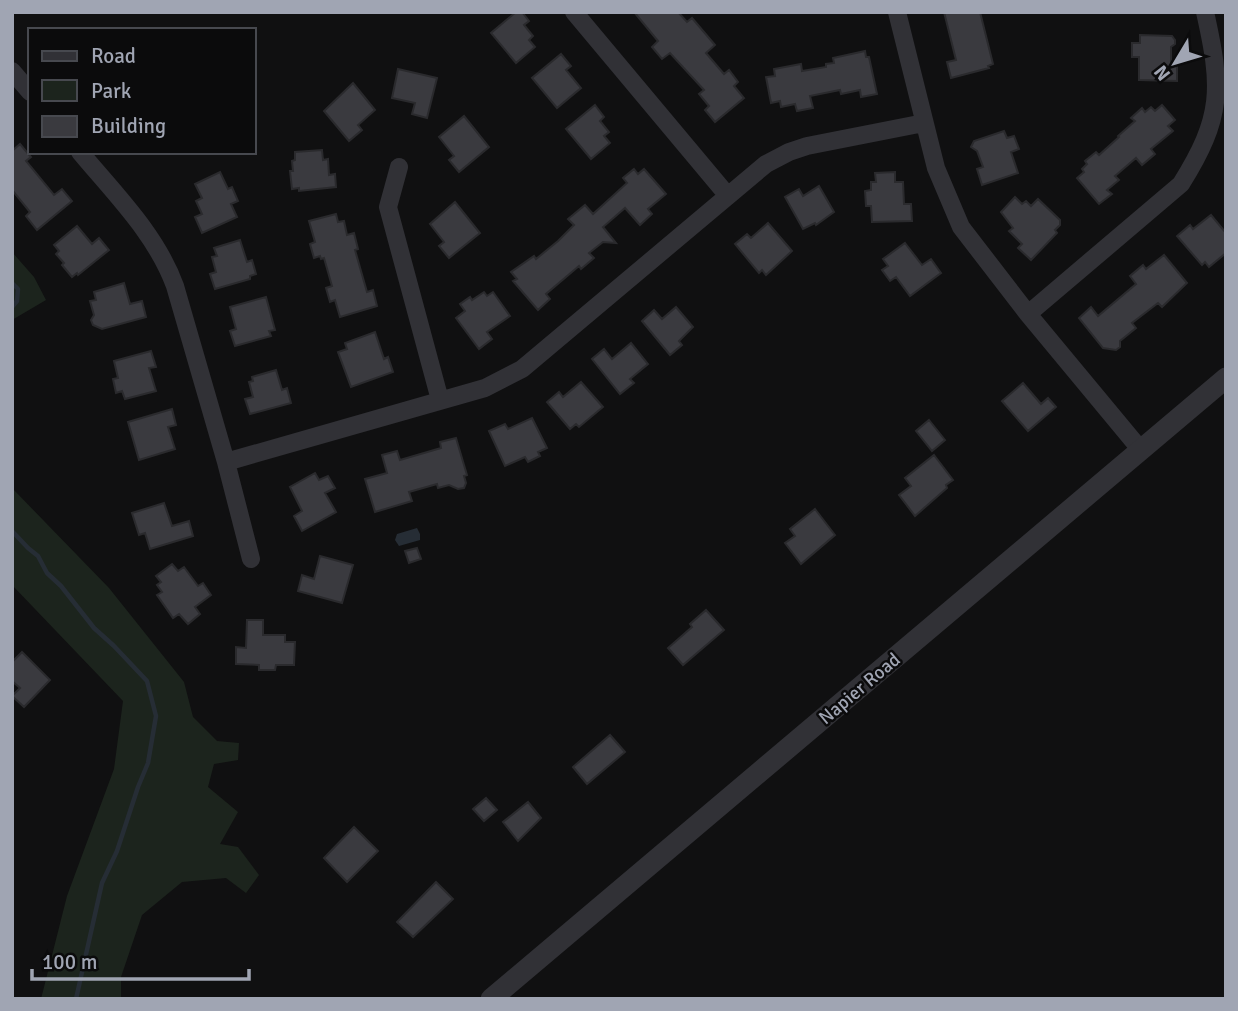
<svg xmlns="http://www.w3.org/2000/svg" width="1238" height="1011" font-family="Signika,sans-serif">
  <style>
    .green { fill: #1c241d }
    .water { fill: #262d35 }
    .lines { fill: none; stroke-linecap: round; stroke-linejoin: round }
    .stream { stroke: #262d35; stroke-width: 4.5 }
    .building { fill: #3a3a3f; stroke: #2a2a2d; stroke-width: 2 }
    .minor { stroke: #313136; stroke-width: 18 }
    .tertiary { stroke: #313136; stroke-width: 21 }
    .labels { text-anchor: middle; stroke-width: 5; stroke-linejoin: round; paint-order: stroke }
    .street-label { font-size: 19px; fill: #a0a5b3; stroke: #0b0b0c }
  </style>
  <rect width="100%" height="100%" fill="#101011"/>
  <path class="green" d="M12,252L34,277L46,300L12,320Z
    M12,488L109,588L184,682L193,717L217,741L239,743L238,760L214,764L208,787L238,812L220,844L238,847L259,875L246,893L226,878L182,882L142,915L121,977V999H41L67,896L114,769L123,701L12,585Z"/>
  <path class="water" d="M417,528L420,534V540L399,546L395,540L397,534Z"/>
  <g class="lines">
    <path class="stream" d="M12,283L18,289L17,301L12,307
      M12,531L28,548L38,556L47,573L61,586L94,628L114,646L147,681L156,716L148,763L138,787L117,851L102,883L76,999"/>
  </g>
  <path class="building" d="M516,12H522L529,21L524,25L533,36L529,40L535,47L516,63L491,33Z
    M634,12H678L687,22L692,18L715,45L706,53L724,74L729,70L738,82L734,86L744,98L715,122L705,110L709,106L699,94L704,90L670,53L662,59L652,47L658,41Z
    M944,12H980L993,64L988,66L989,68L951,78L947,62L956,60Z
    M1140,35L1172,36L1175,40V44L1171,47V64H1177V81L1139,80V57H1132V43H1140Z
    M865,51L866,57H869L877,94L861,97L860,90L841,94L840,90L810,96L813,108L797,111L795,104L781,107L780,101L771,103L766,77L775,76L774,69L801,64L802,71L826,67V64L834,63L833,58Z
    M561,54L571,66L566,70L581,88L557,108L532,78Z
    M398,69L437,78L427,118L412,114L415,103L392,98Z
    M353,83L375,110L358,125L362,130L349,141L324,111Z
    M595,105L604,117L600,121L609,132L604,136L610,143L591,159L566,129Z
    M1162,105L1175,120L1168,126L1173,131L1151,149L1155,154L1142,165L1136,158L1115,176L1119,180L1107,190L1112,194L1099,204L1077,178L1084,172L1082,169L1087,164L1085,161L1096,152L1099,155L1119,137L1118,136L1135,121L1131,118L1142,108L1145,112L1151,107L1155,111Z
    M464,116L489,147L459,172L449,160L454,156L439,137Z
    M1004,131L1007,138L1014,136L1019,149L1011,152L1018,173L982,185L977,169L983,167L977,151L971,147L974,141Z
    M20,144L31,157L26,161L54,195L62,189L72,201L37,230L26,216L30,212L12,190V151Z
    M322,150L323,160L328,159L329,175L335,174L336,187L299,191V188L292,189L290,171H293L292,161L295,160V152Z
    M634,169L638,174L644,169L666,194L648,209L652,214L640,225L625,208L603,227L616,243L603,242L589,253L594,258L581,269L579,266L546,294L550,299L538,310L513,281L517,279L511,272L534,256L536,259L558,241L574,225L568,219L585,205L593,214L627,183L623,178Z
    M220,172L228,189L232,187L238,201L231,204L237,217L202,233L195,217L202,214L196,201L202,198L195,184Z
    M895,172V182H903L904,204H911L912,221L872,222L871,206H866L865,191L871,190V182H876L875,173Z
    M819,186L834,212L816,225L815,223L803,229L785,197L799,189L803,196Z
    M1015,197L1022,204L1026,201L1031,206L1038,199L1060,220V225L1055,230L1057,233L1031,260L1018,248L1022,244L1009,231L1013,228L1001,212Z
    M455,202L480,233L449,258L439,246L444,242L430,224Z
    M336,214L338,222L344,221L347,235L354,233L358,249L355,250L367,292L373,290L377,306L340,317L335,300L330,302L326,288L332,286L324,258L321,259L320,256L314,258L310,244L315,242L309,221Z
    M1211,215L1226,233V253L1209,267L1205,262L1202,265L1177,236L1190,225L1193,229Z
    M768,223L792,251L766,275L762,270L759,273L735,244L747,234L751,238Z
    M77,226L92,244L99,238L109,250L78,275L77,273L72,277L62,265L64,263L56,254L59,251L54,245Z
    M240,240L247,262L252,260L256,274L250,276V279L215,289L210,274L216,272L212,257L217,256L214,248Z
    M905,243L922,265L931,259L941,273L910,296L896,277L890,281L882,270L888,266L883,259Z
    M1164,255L1187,283L1162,307L1158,303L1132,323L1136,328L1120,341V347L1116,350L1103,348L1079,318L1091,307L1098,316L1136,284L1130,276L1143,265L1146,269Z
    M124,283L130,304L142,301L146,317L102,329L93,325L91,320L94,315L90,301L96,300L94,292Z
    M484,292L487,296L493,292L510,316L487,332L492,339L479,349L456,318L465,311L460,304L470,297L472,300Z
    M266,297L275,330L269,331L271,336L235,346L230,331L236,329L230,307Z
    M676,307L693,327L679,341L682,345L670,355L642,321L654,310L662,319Z
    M375,332L384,359L388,357L393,372L351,387L338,352L347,349L345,343Z
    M631,343L648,364L630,379L634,383L620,394L592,359L604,349L612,359Z
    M151,351L156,367L149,368L156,391L125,399L122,391L116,393L113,379L118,378L114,361Z
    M276,370L282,390L287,388L291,403L250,414L245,399L253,397L249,382L253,381L252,377Z
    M581,382L603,407L579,427L576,424L570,429L547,402L559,392L563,397Z
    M1023,383L1041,404L1048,398L1056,407L1028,431L1002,401Z
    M172,409L176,425L168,427L175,449L139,460L128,422Z
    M532,418L547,448L538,452L540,456L528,462L525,457L505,466L489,431L505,424L508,429Z
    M929,420L945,440L932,451L916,431Z
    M456,438L467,475L464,476L466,483L464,488L458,489L449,485L438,488L437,484L409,492L412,501L375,512L365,479L387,473L382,455L397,451L400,460L441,448L440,442Z
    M934,455L953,480L946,485L947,488L915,516L899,495L911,486L905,478Z
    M315,473L319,480L328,476L335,488L325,493L336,512L302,531L294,516L302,511L290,487Z
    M164,503L172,526L189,521L193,536L150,549L145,533L139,535L132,513Z
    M815,509L835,535L801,564L785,543L795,536L790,529Z
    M417,548L421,559L409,563L405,551Z
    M320,556L353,565L342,603L298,591L302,575L314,579Z
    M172,564L178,571L184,567L198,586L203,583L211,595L195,607L200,614L188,624L179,614L173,618L157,595L162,592L157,585L161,582L156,576Z
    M706,610L724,630L683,665L668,648L692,627L690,624Z
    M247,620H263V635H285V642H295L294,665H276L275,670H259V665L236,664V647L246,648Z
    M22,652L50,680L24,707L12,696L20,688L12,681V662Z
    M610,735L625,752L587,784L573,767Z
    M486,798L497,810L484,821L473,809Z
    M528,802L541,818L518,841L503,822Z
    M354,827L378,851L347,882L324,858Z
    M436,882L453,899L413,937L397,922Z"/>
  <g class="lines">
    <path class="minor" d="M574,12L728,196
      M897,12L936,168L961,227L1028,314L1140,449
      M12,71L30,92
      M80,152C115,194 156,234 175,286L226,462L485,388L522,369L766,164L789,152L807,146L924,123
      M399,167L388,207L440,400
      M1028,314L1181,184C1223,117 1222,88 1205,12
      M226,462L251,559"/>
    <path class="tertiary" d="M491,999L1226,378"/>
  </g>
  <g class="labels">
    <g class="street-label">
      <text transform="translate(859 688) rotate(-40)" y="7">Napier Road</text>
    </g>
  </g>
  <rect width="1238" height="1011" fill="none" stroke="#a0a5b3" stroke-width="28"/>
  <rect x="28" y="28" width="228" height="126" fill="#0b0b0c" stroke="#47494f" stroke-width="2"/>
  <rect x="42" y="51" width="35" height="10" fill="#313136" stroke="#47494f" stroke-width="2"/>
  <text x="91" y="63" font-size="21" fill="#a0a5b3">Road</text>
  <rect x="42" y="80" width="35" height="21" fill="#1c241d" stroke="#47494f" stroke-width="2"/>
  <text x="91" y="98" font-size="21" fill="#a0a5b3">Park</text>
  <rect x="42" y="116" width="35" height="21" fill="#3a3a3f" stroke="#47494f" stroke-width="2"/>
  <text x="91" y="133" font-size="21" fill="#a0a5b3">Building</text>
  <g transform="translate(1175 63) rotate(232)" stroke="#0b0b0c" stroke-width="5" paint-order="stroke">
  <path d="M0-5L12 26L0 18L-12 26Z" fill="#a0a5b3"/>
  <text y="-10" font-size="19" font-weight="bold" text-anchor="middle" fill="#a0a5b3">N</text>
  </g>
  <path d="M32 969v10h217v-10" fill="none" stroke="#a0a5b3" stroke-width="3.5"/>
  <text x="42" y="969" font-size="21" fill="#a0a5b3" stroke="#0b0b0c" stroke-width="5" paint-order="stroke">100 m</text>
</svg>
